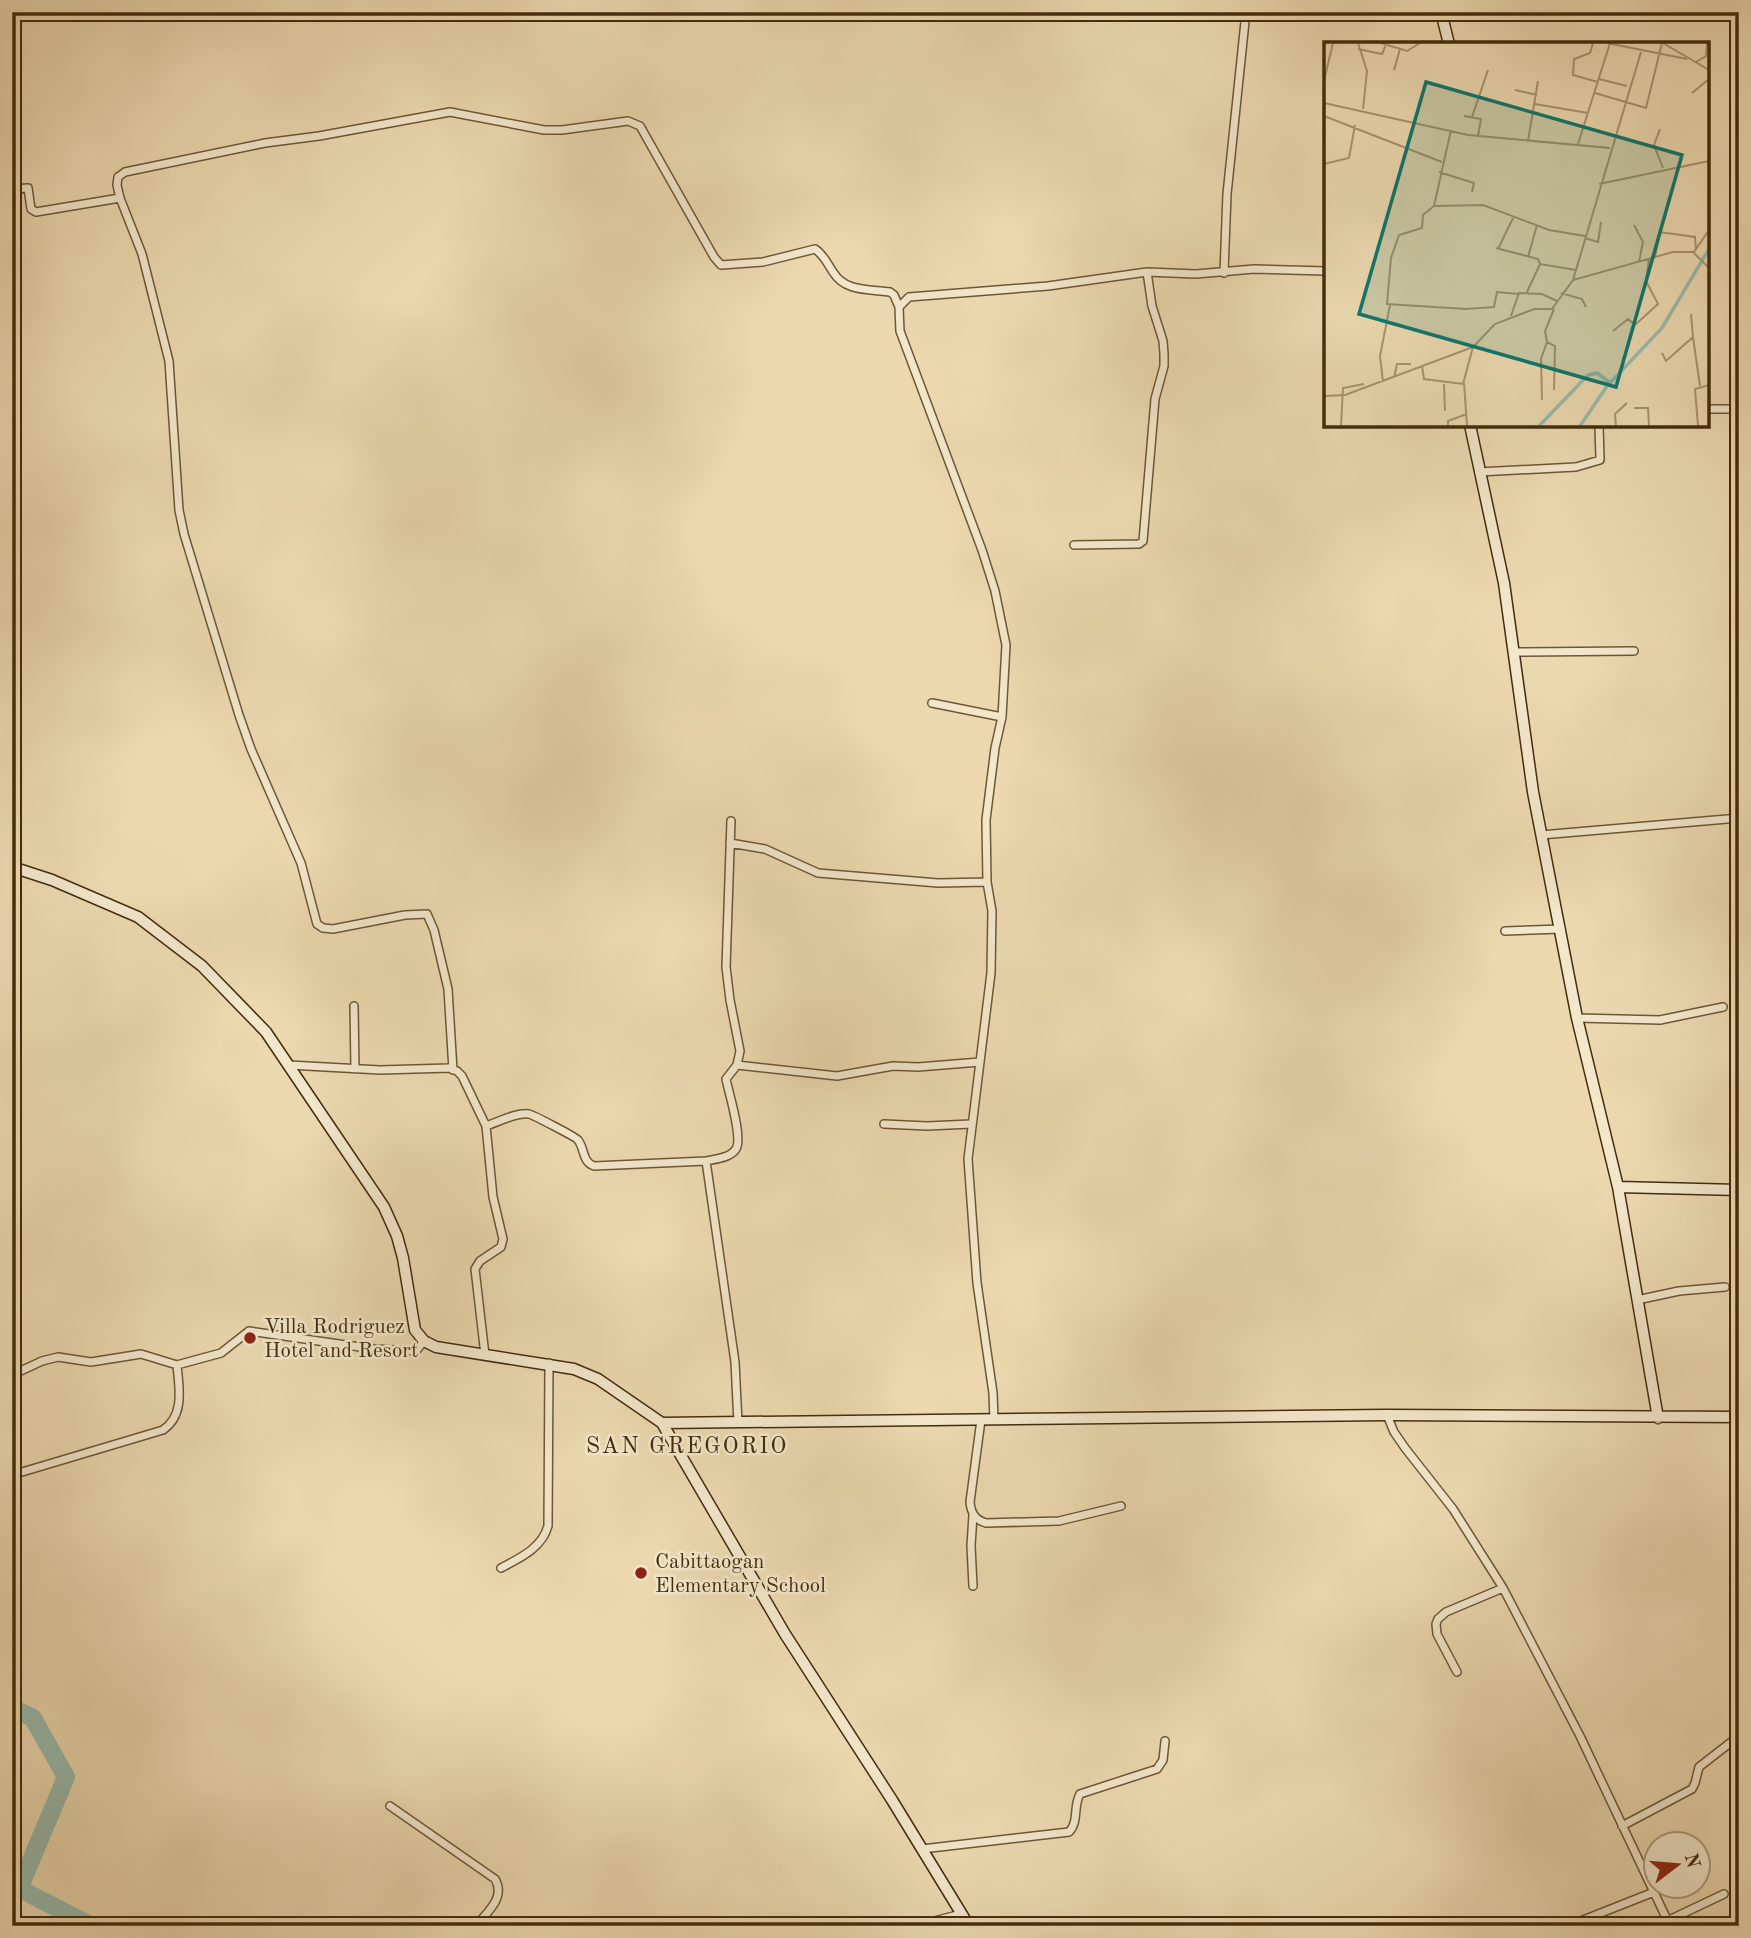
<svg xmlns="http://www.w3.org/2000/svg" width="1751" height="1938" font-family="'Old Standard TT',serif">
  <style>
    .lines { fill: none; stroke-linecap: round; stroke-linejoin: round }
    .river { stroke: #98baac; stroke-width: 18 }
    .street-casing { stroke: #6e5735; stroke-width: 10 }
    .secondary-casing { stroke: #442c0c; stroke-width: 13 }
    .street { stroke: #f2e6cb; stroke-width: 7 }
    .secondary { stroke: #f2e6cb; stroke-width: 10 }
    .poi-dot { fill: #8f2418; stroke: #f2e6cb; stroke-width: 2.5 }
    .labels { text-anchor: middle; stroke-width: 5; stroke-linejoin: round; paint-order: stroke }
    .poi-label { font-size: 21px; fill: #442c0c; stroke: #f2e6cb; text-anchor: start }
    .neighbourhood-label { font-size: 23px; letter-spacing: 2px; fill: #442c0c; stroke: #f2e6cb }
    .inset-river { fill: none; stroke: #98baac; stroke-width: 3.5 }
    .inset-road { fill: none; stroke: #a8936e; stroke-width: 2 }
    .view { fill: #0f766e; fill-opacity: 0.15; stroke: #0f766e; stroke-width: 3.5 }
    .inset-edge { fill: none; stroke: #442c0c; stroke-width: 3.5 }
  </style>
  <rect width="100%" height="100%" fill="#ebd8af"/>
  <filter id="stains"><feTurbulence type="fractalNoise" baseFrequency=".00286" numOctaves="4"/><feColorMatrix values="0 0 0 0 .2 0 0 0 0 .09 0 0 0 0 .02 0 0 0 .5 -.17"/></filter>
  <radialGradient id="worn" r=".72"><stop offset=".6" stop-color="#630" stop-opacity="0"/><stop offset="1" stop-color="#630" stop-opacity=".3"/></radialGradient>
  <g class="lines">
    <path class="river" d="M12,1708L33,1718L66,1777L19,1889
      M12,1885L92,1926"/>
    <g class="street-casing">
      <path id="street" d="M12,189L28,188L31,209L36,212L120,198
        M1224,273L1227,194L1246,12
        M899,307L900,331L982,550L995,591L1006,645L1002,717L995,748L986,820L987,882L992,911L991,973L968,1159L977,1283L993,1393L994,1420
        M1707,409H1739
        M1479,472L1576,467L1600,460L1599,425
        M1074,545L1139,544L1143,541L1155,399L1164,366V354L1163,341L1152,306L1147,272
        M1515,652L1634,651
        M932,703L1002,717
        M1541,835L1739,818
        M730,843L765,849L818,873L938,883L987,882
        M1505,931L1561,929
        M354,1006L355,1069
        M1577,1018L1660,1020L1723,1007
        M289,1065L380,1070L449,1068L457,1071L462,1076L486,1126L493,1197L503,1239L501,1247L480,1261L475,1269L485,1355
        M737,1065L837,1076L893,1066L918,1067L980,1062
        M453,1070L448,989L434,930L427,914L405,915L333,929L323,928L317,924L301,863L251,749L239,715L184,534L179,510L169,361L142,254L120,198L117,185L118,177L125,172L265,143L319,136L450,112L544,130H562L628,121L640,126L714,257L721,265L763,262L815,249C824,255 827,263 833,272C845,292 869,289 890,292L894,295L899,307L909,297L1048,286L1147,272L1196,274L1254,269L1326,271
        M884,1124L927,1126L971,1124
        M486,1126C498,1122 517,1112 529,1114C533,1115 576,1137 578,1140C585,1149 582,1162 594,1166L706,1161L735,1362L738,1423
        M706,1161C716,1159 730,1158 736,1149C743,1138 729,1094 726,1079L737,1065L740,1051L730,1000L726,967L731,821
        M1637,1300L1679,1291L1725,1287
        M12,1375L42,1361L58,1357L91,1362L141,1354L177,1365
        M1387,1415L1394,1432L1405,1448L1453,1509L1503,1588L1580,1736L1670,1926
        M981,1420L970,1502C971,1513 975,1520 986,1523L1059,1521L1121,1506
        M12,1475L163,1430C185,1415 179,1388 177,1365L221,1353L249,1331L374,1349L416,1351L424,1341
        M501,1568C520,1558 542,1548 548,1526L549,1363
        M973,1586L971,1546L973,1515
        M1457,1672L1437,1634L1436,1624L1438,1619L1446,1612L1503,1588
        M390,1806L495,1879C506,1898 487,1912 476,1926
        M1622,1826L1692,1789L1695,1783L1699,1767L1739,1736
        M922,1849L1069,1832C1079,1822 1073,1806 1080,1794L1157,1769L1163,1760L1165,1741
        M1667,1921L1724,1894
        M865,1926L927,1923L961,1914
        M1144,1926H1156
        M1568,1926L1654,1892"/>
    </g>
    <g class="secondary-casing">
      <path id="secondary" d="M1441,12L1449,44
        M1470,425L1504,583L1533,792L1577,1018L1618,1187L1658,1418
        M12,867L52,880L138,917L202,966L266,1032L384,1207L397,1236L403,1258L415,1330L424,1341L436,1347L574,1369L598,1379L662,1423L785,1634L892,1800L969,1926
        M1618,1187L1739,1190
        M662,1423L1387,1415L1739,1417"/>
    </g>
    <use href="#street" class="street"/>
    <use href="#secondary" class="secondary"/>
  </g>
  <g class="poi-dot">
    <circle cx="250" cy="1338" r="7"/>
    <circle cx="641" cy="1573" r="7"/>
  </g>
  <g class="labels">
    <g class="poi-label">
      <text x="264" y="1333">Villa Rodriguez<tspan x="264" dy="24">Hotel and Resort</tspan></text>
      <text x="655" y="1568">Cabittaogan<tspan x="655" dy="24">Elementary School</tspan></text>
    </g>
    <g class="neighbourhood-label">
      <text x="687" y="1453">SAN GREGORIO</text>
    </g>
  </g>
  <g transform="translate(1324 42)">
    <rect width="385" height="385" fill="#ebd8af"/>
    <path class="inset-river" d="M215,384L264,333L273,331L286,341M256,384L283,344L338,286L385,207"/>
    <path class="inset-road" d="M34,1L43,29L39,67M57,1L83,9L96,1M269,1L266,11L250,17L249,33L274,40M283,1L363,17M339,1L385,28M34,7L58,12L62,2M372,20L382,14L383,1M70,28L76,7M275,37L303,44M0,39L9,1M191,48L213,53M271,51L322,66L338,1M368,51L385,37M0,61L144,93L286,106M211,62L264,71M0,74L118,120M140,74L157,77L154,94M148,75L164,28M336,87L330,103L339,126M127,88L110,164L99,173L98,186L75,193L67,216L63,262L142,267L170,265L173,250L194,252M204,99L214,39M254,102L286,1M0,122L25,116L31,83M115,130L150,141L148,150M275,142L385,119M110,164L159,163L225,188L261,194M310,183L319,200L315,220M261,196L274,200L277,180M172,206L214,217L216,222M174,207L190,174M369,210L385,226M204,215L213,183M331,215L336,190L371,195L372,208M249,238L317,10M203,250L216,222L252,228M237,251L258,257L262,265M230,267L221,289L223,300L231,304L230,348M187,274L195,251L218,252L233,259M289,289L304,277L311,283L334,262L322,239L325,217M369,295L376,344M338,311L342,319L369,295L367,272M98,324L100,337L139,342L149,305L171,282L210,267H228L249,238L349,210H370L385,188M70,336L73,322H87M59,340L56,314L66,263M140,341L143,384M120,342L121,369M0,354L21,353L149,305M218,358L217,317L223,300M310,366H324L325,384M17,384L19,346L40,342M124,384V379L143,372M292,384L291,372L303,361M374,384L371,347L385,343"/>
    <path class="view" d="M102,40L358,113L292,345L35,272Z"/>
    <rect width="385" height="385" class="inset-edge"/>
  </g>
  <rect width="1751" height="1938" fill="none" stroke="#ebd8af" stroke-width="42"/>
  <rect x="14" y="14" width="1723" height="1910" fill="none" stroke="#442c0c" stroke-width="3.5"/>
  <rect x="21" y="21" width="1709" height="1896" fill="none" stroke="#442c0c" stroke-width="2"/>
  <g transform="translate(1677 1865) rotate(74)"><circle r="33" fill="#f2e6cb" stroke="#ac9c7f" stroke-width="2"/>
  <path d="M0-5L12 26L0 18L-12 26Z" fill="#8f2418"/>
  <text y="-10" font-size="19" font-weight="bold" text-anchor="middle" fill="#442c0c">N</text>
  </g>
  <rect width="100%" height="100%" filter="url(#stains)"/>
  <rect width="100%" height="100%" fill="url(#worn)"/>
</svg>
